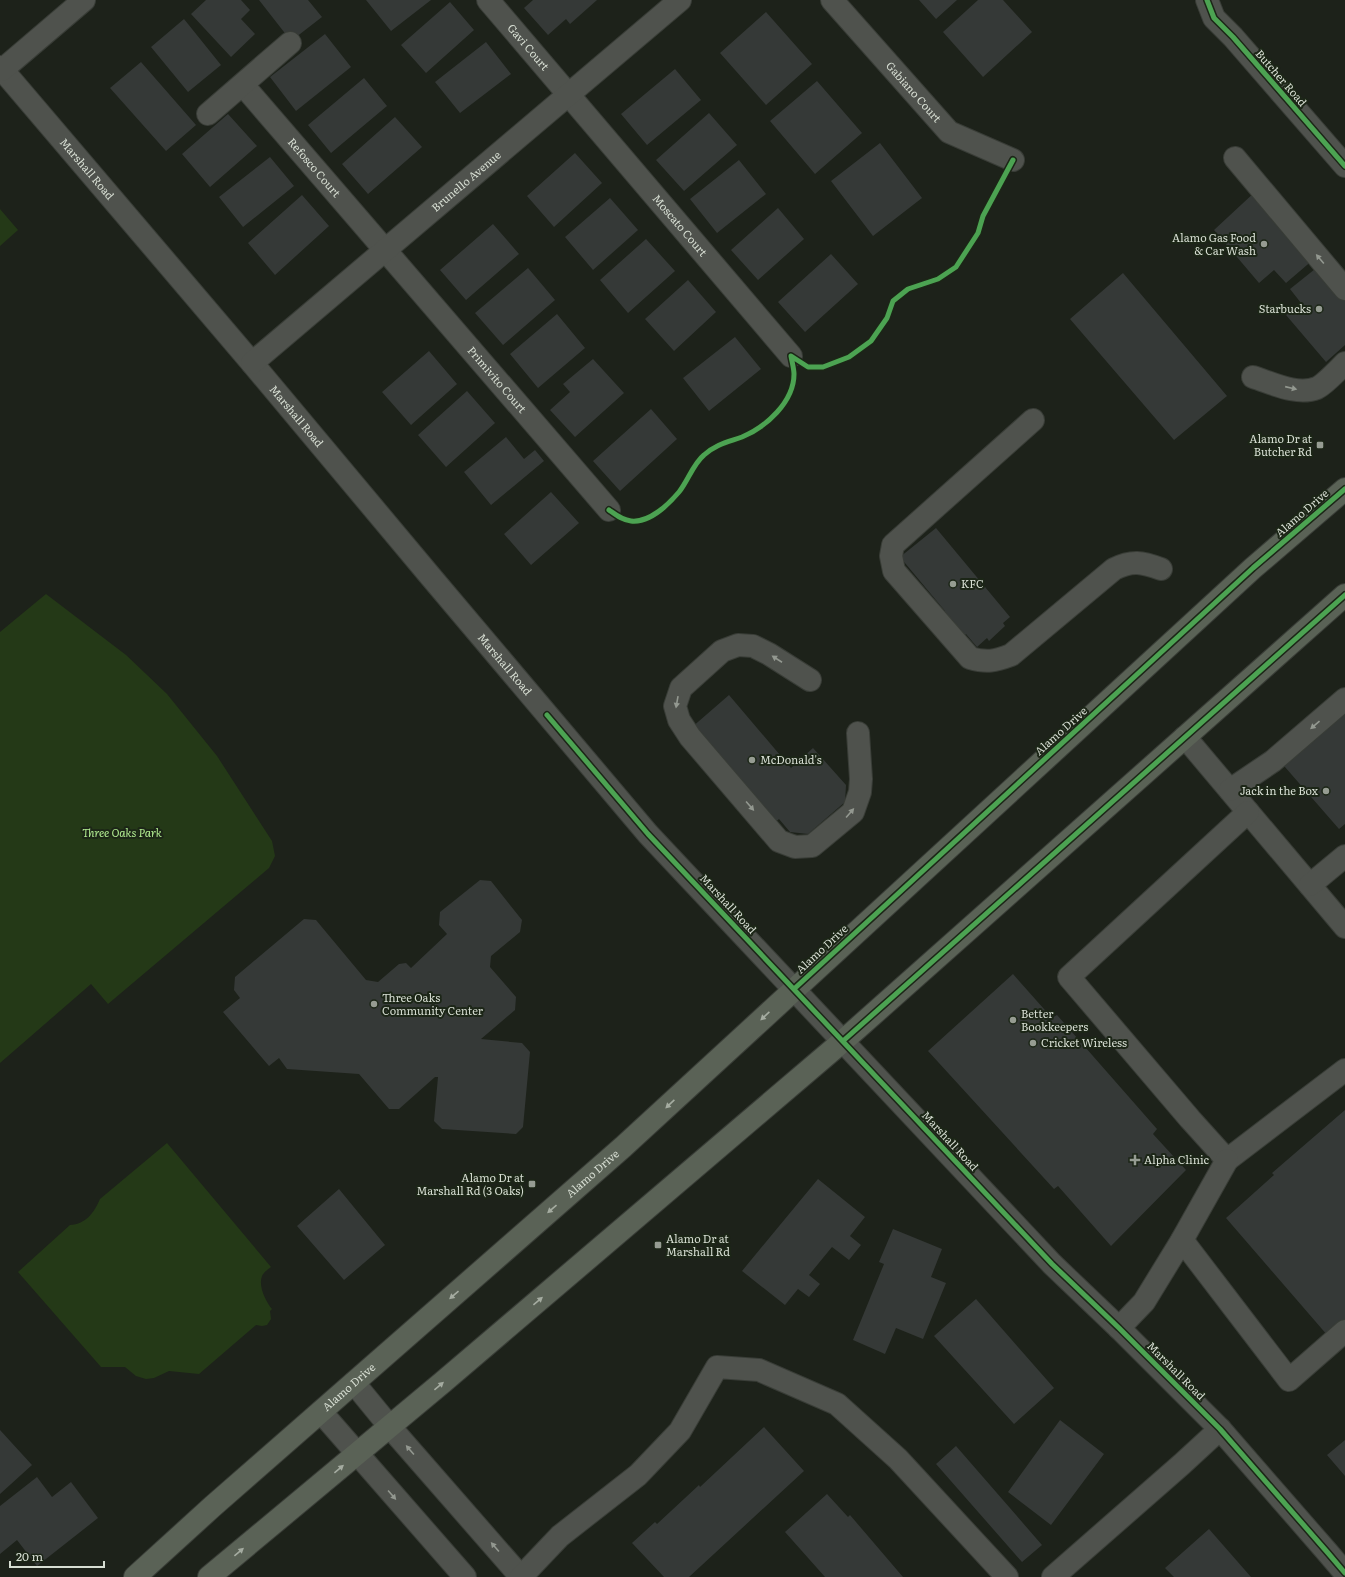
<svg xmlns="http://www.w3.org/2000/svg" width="1345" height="1577" font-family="Literata,serif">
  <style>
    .green { fill: #243917 }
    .building { fill: #353937 }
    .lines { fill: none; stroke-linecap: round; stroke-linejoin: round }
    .minor-casing { stroke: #393d37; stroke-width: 24 }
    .major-casing { stroke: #393d37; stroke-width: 24 }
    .minor { stroke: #4f524d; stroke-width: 22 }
    .major { stroke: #5a6256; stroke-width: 22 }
    .cycleway-casing { stroke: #1c2617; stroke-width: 8 }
    .cycleway { stroke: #4ca352; stroke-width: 5 }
    .oneway { fill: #939890 }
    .oneway2 { fill: #a5aca1 }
    .poi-dot { fill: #969c92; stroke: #1c2617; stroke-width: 1.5 }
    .labels { text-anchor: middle; stroke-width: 4; stroke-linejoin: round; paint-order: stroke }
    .street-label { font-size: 11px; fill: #d7ded3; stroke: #1c2617 }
    .poi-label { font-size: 11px; fill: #d7ded3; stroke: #1c2617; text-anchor: start }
    .park-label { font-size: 11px; font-style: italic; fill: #b3ee92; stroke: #1c2617 }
  </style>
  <rect width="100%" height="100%" fill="#1d221a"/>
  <path class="green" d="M0,209L18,230L0,246Z
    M46,594L126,655L167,694L217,756L272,841L275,856L269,868L108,1004L91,984L0,1063V632Z
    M167,1143L271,1267C268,1269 264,1272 262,1276C258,1286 266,1302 272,1309L270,1311L271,1319L267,1325L262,1326L256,1325L199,1374L169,1371L154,1378L146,1379L136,1376L125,1367H101L18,1272L70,1225C86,1224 94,1213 100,1199Z"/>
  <path class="building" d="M206,0H241L250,10L241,19L255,34L231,57L191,14Z
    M259,0H308L322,17L291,41Z
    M366,0H431L391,31Z
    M533,0H597L570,24L566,19L548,35L524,8Z
    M919,0H957L936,19Z
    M978,0H1003L1032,32L983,77L943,32Z
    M450,2L474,30L426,73L401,45Z
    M766,12L812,64L766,105L720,53Z
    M184,19L221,65L188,92L151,47Z
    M325,34L351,67L296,111L270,77Z
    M486,42L511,74L460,113L435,82Z
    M141,62L196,125L166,151L110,88Z
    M675,69L701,100L647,145L621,114Z
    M364,78L387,106L331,153L308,125Z
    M817,81L862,133L815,174L770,121Z
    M709,113L737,145L684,191L656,160Z
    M228,114L257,146L210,187L182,154Z
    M395,117L422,147L368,194L342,164Z
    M880,143L922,198L873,236L831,181Z
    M575,153L602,183L554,227L527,196Z
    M270,157L294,186L243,227L219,197Z
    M739,160L766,194L717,233L690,199Z
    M1256,191L1314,259L1286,283L1274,270L1259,283L1214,230Z
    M302,195L329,226L275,275L248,243Z
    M610,198L638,230L593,270L565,237Z
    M778,208L804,239L758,280L731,250Z
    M493,224L519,254L466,300L440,270Z
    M646,239L675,271L628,313L600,280Z
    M831,254L858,284L805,332L778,302Z
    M1320,265L1345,299V345L1326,362L1286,315L1301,303L1290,289Z
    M528,268L555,300L503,345L475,313Z
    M1123,273L1227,396L1174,440L1070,319Z
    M688,280L716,312L674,351L645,319Z
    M557,314L585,348L538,388L510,354Z
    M735,337L761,369L709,411L683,378Z
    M429,351L457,384L411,425L382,392Z
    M593,359L624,393L575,437L550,410L570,392L563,384Z
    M467,391L495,423L446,467L418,435Z
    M651,409L677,439L620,491L593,461Z
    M506,437L524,459L535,450L544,461L491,505L464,472Z
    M551,492L579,523L531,565L504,534Z
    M936,528L1010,617L1003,623L1005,626L989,641L987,638L977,647L966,634L961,638L941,614L945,611L900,557Z
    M729,695L791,768L813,748L846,785L845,802L808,834L790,832L779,819L773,824L691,728Z
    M1345,701V824L1339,829L1278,759Z
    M480,880L491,881L522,920L520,932L491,956L490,967L516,997L515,1010L481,1039L522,1043L530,1052L523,1127L516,1134L442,1129L434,1121L438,1077H435L399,1109H389L359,1074L287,1069L279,1058L269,1066L223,1012L240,998L234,990L235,977L304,919L316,920L366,980L378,982L399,964L406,963L411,968L447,934L439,925L440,912Z
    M1013,974L1052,1018L1057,1015L1157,1129L1153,1134L1186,1170L1111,1246L1058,1186L1054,1189L928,1051Z
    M1345,1110V1324L1328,1336L1226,1218L1274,1175L1272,1173Z
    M818,1179L865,1217L850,1236L861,1245L849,1260L832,1247L809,1275L820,1284L809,1297L798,1289L785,1305L742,1271Z
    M339,1189L385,1245L344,1280L297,1226Z
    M893,1229L942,1249L931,1277L946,1283L923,1339L896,1328L885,1354L853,1340L884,1264L879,1262Z
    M976,1299L1054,1388L1014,1424L934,1336Z
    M1060,1420L1104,1454L1051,1525L1008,1492Z
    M764,1427L804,1471L689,1577H664L632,1543L655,1522L657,1524L699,1485L700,1487Z
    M0,1430L32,1465L0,1494Z
    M1345,1440V1476L1327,1455Z
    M956,1446L1042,1545L1022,1562L936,1464Z
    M37,1477L52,1497L71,1482L98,1518L37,1566L17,1540L0,1554V1506Z
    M827,1494L848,1517L850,1515L903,1577H825L785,1532Z
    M1209,1529L1251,1577H1174L1165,1568Z"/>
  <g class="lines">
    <g class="minor-casing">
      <g id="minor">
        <path id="s1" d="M488,0L791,356"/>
        <path id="s2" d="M832,0L949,132L1013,160"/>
        <path d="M1207,0L1214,18L1233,37L1345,166"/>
        <path id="s3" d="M0,67L252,363L431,577L648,834L1052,1264L1119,1328L1220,1429L1328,1553L1345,1573"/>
        <path d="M2,70L84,0"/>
        <path id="s4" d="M243,85L609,510"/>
        <path d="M208,114L290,43"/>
        <path d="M1235,158L1345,289"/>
        <path id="s5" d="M252,363L680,0"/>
        <path d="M1253,377C1272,383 1297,396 1317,388C1325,384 1338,370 1345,363"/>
        <path d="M1033,420L893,545L891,556L894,571L970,658C987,663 995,661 1011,655L1114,569C1132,560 1142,562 1161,569"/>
        <path d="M810,680L769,654L753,646L738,645L722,651L681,688L675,706L679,720L690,737L779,841L795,847L812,846L853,812L860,792L861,779L858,733"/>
        <path d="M1185,737L1345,927"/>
        <path d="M1230,790L1273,761L1345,699"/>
        <path d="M1248,812L1069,977L1190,1119L1227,1160L1345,1070"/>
        <path d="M1310,885L1345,856"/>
        <path d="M1182,1240L1289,1380L1345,1331"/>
        <path d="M1119,1328L1144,1302L1182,1240L1227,1160"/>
        <path d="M354,1383L390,1427L521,1577"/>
        <path d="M321,1412L465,1577"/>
        <path d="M521,1577L560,1536L638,1475L680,1431L717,1367L759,1370L837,1404L898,1459L1007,1577"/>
        <path d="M1053,1577L1182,1464L1220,1429"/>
      </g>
    </g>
    <g class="major-casing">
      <g id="major">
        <path id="s6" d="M135,1577L213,1506L623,1147L1253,568L1345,489"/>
        <path d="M209,1577L443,1382L843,1041L1345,595"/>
      </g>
    </g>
    <use href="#minor" class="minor"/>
    <use href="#major" class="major"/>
    <g class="cycleway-casing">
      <path id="cycleway" d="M1207,0L1214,18L1233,37L1345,166
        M609,510C616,515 622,520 631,521C649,523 668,505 679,492C688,481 693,464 704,455C716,444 728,442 742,437C766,427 794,402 794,374C794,369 792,362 791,356L808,367H823L849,357L871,341L887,318L893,301L908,289L938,279L956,267L978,233L983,216L1013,160
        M547,715L648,834L1052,1264L1119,1328L1220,1429L1328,1553L1345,1573
        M794,989L1253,568L1345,489
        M843,1041L1345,595"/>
    </g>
    <use href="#cycleway" class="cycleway"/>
  </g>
  <defs><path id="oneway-solid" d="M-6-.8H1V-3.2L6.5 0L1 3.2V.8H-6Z"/></defs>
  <g class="oneway">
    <use href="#oneway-solid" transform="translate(1320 259) rotate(-130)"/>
    <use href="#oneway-solid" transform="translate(1291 388) rotate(13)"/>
    <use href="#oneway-solid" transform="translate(777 659) rotate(-147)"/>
    <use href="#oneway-solid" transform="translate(677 702) rotate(100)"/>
    <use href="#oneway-solid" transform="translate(1315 725) rotate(139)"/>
    <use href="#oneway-solid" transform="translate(750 806) rotate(49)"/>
    <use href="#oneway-solid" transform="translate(850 813) rotate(-49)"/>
    <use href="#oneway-solid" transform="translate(410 1450) rotate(-131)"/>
    <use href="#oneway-solid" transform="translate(392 1495) rotate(49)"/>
    <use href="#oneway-solid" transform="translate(495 1547) rotate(-131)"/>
  </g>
  <g class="oneway2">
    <use href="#oneway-solid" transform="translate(765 1016) rotate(137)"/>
    <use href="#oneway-solid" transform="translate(670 1104) rotate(137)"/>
    <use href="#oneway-solid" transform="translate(552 1209) rotate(139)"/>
    <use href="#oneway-solid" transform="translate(454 1295) rotate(139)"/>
    <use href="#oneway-solid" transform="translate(538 1301) rotate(-40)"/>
    <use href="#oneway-solid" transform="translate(439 1386) rotate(-40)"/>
    <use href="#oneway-solid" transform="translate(339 1469) rotate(-40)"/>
    <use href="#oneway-solid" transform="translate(239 1552) rotate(-40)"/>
  </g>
  <g class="poi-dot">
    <circle cx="1264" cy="244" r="4"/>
    <circle cx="1319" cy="309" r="4"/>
    <rect x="1316" y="441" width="8" height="8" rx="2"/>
    <circle cx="953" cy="584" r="4"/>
    <circle cx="752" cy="760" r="4"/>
    <circle cx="1326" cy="791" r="4"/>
    <circle cx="374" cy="1004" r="4"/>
    <circle cx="1013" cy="1020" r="4"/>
    <circle cx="1033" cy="1043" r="4"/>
    <path d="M1133 1154h4v4h4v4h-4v4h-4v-4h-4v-4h4z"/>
    <rect x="528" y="1180" width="8" height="8" rx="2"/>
    <rect x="654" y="1241" width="8" height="8" rx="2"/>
  </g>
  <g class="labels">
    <g class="street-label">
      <text dy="4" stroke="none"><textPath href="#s1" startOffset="62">Gavi Court</textPath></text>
      <text transform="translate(1281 78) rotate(49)" y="4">Butcher Road</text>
      <text dy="4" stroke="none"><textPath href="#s2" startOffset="123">Gabiano Court</textPath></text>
      <text dy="4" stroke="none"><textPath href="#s4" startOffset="109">Refosco Court</textPath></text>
      <text dy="4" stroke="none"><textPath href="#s3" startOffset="134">Marshall Road</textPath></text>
      <text dy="4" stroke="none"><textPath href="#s5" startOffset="281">Brunello Avenue</textPath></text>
      <text dy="4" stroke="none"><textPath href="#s1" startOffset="296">Moscato Court</textPath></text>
      <text dy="4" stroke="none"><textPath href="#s4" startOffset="389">Primivito Court</textPath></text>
      <text dy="4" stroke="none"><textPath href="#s3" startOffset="458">Marshall Road</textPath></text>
      <text transform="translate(1302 513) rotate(-41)" y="4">Alamo Drive</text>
      <text dy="4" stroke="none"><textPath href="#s3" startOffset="782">Marshall Road</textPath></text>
      <text transform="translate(1061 731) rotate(-42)" y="4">Alamo Drive</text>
      <text transform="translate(728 904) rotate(47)" y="4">Marshall Road</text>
      <text transform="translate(822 949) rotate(-43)" y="4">Alamo Drive</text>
      <text transform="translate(950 1141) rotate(47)" y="4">Marshall Road</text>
      <text dy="4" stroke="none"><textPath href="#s6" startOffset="610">Alamo Drive</textPath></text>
      <text transform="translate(1176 1371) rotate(45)" y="4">Marshall Road</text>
      <text dy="4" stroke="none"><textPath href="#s6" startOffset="286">Alamo Drive</textPath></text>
    </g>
    <g class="poi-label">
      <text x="1256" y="242" text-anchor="end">Alamo Gas Food<tspan x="1256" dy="13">&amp; Car Wash</tspan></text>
      <text x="1311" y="313" text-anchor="end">Starbucks</text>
      <text x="1312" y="443" text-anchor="end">Alamo Dr at<tspan x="1312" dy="13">Butcher Rd</tspan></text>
      <text x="961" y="588">KFC</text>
      <text x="760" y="764">McDonald's</text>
      <text x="1318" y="795" text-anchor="end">Jack in the Box</text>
      <text x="382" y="1002">Three Oaks<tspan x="382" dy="13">Community Center</tspan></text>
      <text x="1021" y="1018">Better<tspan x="1021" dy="13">Bookkeepers</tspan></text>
      <text x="1041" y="1047">Cricket Wireless</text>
      <text x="1144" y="1164">Alpha Clinic</text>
      <text x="524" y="1182" text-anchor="end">Alamo Dr at<tspan x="524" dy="13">Marshall Rd (3 Oaks)</tspan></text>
      <text x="666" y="1243">Alamo Dr at<tspan x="666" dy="13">Marshall Rd</tspan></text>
    </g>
    <g class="park-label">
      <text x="122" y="837">Three Oaks Park</text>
    </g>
  </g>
  <path d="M10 1561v6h94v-6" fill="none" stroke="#d7ded3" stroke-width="2"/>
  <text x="16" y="1561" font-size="12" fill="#d7ded3" stroke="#1c2617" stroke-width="3" paint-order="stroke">20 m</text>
</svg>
